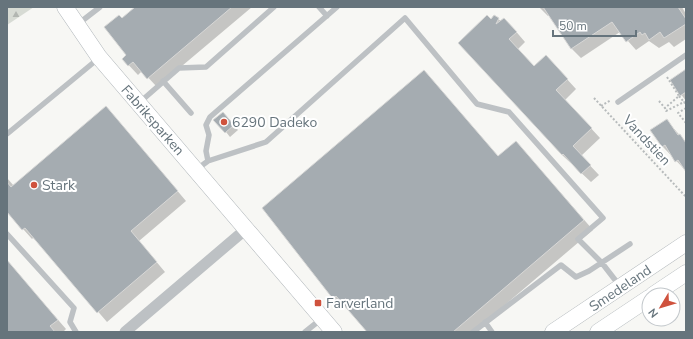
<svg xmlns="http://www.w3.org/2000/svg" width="693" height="339" font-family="'Nunito Sans',sans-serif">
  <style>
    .forest { fill: url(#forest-firs) }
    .shadow { fill: #0003 }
    .building { fill: #a5acb1; stroke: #d8d8d7 }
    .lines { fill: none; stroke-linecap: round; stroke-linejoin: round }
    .secondary-casing { stroke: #afb5b9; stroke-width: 17 }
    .path { stroke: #b7bbbc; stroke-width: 2; stroke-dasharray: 2 2; stroke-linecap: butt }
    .lane { stroke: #bdc1c4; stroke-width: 5.5 }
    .street { stroke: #bdc1c4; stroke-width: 11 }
    .secondary { stroke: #fff; stroke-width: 16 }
    .poi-dot { fill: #cf523d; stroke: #fff; stroke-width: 1.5 }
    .labels { text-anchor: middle; stroke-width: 4; stroke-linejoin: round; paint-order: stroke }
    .street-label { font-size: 14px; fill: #66747c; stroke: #fff }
    .poi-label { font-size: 14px; fill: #66747c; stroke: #fff; text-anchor: start }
  </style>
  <defs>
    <pattern id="forest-firs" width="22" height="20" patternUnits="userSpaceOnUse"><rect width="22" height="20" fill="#d7dbd4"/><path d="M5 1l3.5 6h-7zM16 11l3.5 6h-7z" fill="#b2b6b1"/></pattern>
  </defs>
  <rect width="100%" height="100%" fill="#f7f7f4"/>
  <path class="forest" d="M7,7H34L7,25Z"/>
  <path class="shadow" d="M136,7H252L157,87L142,71L138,75L123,59L128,55L122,19Z
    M539,7H682L686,14V39L674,47L669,42L659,48L649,41L636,50L620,32L581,58L572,49L549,14L548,16Z
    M498,19L513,28L525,42L518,49L534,67L555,66L576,89L565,100L600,138L581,156L599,175L591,182L562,155L459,43L491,20Z
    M686,70V101L671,81Z
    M424,71L498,157L525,152L593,230L473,332H369L346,305L343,307L333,298Z
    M115,117L186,201L139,241L165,272L107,322L34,237L32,239L7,211V178L14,186Z
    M227,118L238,130L230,137L226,132Z
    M666,120L686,142V171L663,147L652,130Z
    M7,261L66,329L63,332H7Z"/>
  <path class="building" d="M135,7H232L147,79L133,62L128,66L122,59L126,55L104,27L119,15L122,18Z
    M543,7H678L686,19V24L664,38L660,32L649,40L645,33L642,35L640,32L626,42L612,22L571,49Z
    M487,15L491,19L494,15L499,18L496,24L504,18L517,32L509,39L534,66L546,55L568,79L556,90L592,128L573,146L591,165L581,174L563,154L562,155L458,43Z
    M686,69V92L680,96L670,80Z
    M424,70L498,156L516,141L584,220L453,332H367L336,296L333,299L262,208Z
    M106,106L178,191L131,231L157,262L97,313L25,228L22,230L7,212V182L11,187Z
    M223,112L234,125L225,133L213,120Z
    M667,119L678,135L680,134L686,143V172L678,160L675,162L665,145L662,147L650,130Z
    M7,260L58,320L50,326L55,332H7Z"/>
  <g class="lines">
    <g class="secondary-casing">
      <path id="secondary" d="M65,7L99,57L334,332
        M653,295L686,273
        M553,332L686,243
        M598,332L649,298"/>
    </g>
    <path class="path" d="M667,77L679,96L665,108L666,111L684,102L686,105
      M679,96L684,102
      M594,98L686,197
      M659,101L665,108
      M601,106L611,100
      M686,108L678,113L686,123"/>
    <path class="lane" d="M319,7L327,16
      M78,24L100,7
      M163,81L191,113
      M140,102L179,68L206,67L274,7
      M618,102L686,55
      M7,134L99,58
      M208,161L206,151L209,135L206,125L210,117L337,7
      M197,169L208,161L266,142L405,18L477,104L509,112L603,218L578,239L602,263L619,285
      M7,234L74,308L70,322L76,332
      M485,322L492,332
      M305,332L320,320
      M473,332L561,265L576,277L589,271L630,244"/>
    <path class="street" d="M125,332L246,229"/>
    <use href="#secondary" class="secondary"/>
  </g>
  <g class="poi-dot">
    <circle cx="224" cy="122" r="4"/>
    <circle cx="34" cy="185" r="4"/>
    <rect x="314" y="299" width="8" height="8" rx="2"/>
  </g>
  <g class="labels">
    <g class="street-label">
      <text transform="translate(153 120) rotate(49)" y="5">Fabriksparken</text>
      <text transform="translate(647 140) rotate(47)" y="5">Vandstien</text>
      <text transform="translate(620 288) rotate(-34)" y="5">Smedeland</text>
    </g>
    <g class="poi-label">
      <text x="232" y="127">6290 Dadeko</text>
      <text x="42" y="190">Stark</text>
      <text x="326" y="308">Farverland</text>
    </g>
  </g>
  <rect width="693" height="339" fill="none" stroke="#66747c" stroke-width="16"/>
  <g transform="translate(661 307) rotate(232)"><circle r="19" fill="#ffffff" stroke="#c2c7cb"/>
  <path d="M0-3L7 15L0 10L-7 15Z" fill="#cf523d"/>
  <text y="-6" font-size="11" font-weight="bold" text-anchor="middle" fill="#66747c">N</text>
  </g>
  <path d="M553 30v6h83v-6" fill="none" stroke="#66747c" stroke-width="2"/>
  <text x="559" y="30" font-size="12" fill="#66747c" stroke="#ffffff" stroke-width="3" paint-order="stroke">50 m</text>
</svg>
